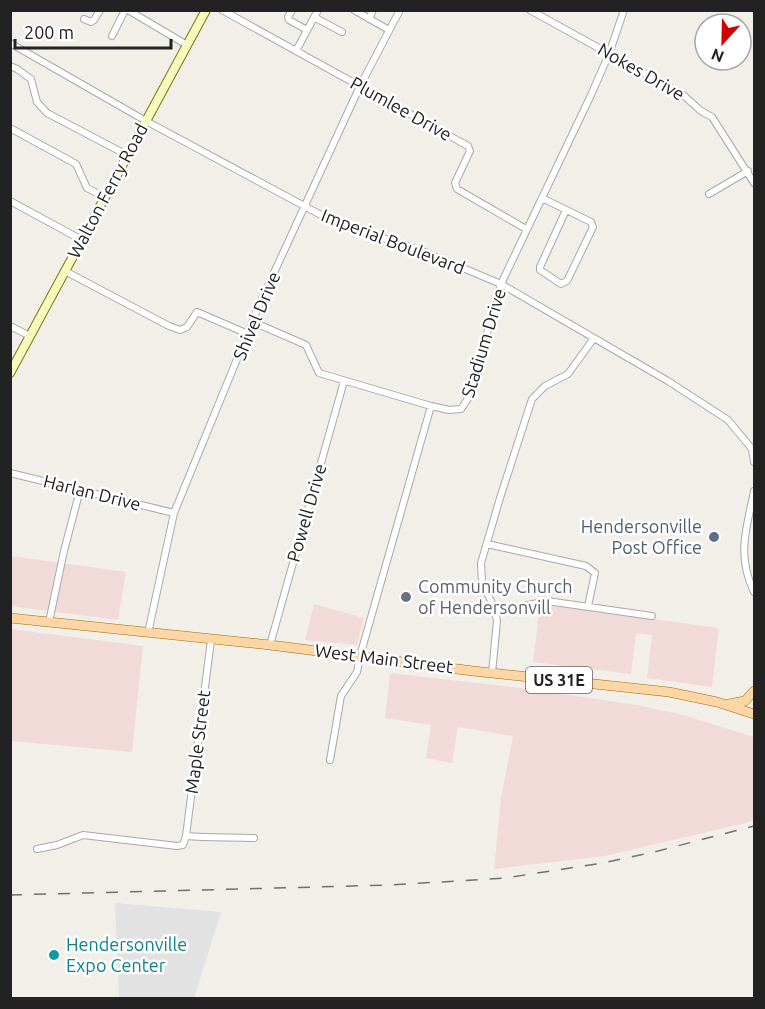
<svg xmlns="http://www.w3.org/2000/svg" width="765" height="1009" font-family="Ubuntu,sans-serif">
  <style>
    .commercial { fill: #f2dad9 }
    .parking { fill: #e2e2e2 }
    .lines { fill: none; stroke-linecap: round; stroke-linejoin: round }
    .street-casing { stroke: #a9a9a9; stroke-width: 8 }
    .secondary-casing { stroke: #707d05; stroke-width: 10 }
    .primary-casing { stroke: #a06b00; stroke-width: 10 }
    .street { stroke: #fff; stroke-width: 6 }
    .secondary { stroke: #f7fabf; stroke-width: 8 }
    .primary { stroke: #fcd6a4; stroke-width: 9 }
    .rail { stroke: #707070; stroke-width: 1.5; stroke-dasharray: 12 12; stroke-linecap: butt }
    .service-dot { fill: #5c6f8a; stroke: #fff; stroke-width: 2 }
    .worship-dot { fill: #6b7280; stroke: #fff; stroke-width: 2 }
    .culture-dot { fill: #0f9aa8; stroke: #fff; stroke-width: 2 }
    .labels { text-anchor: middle; stroke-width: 5; stroke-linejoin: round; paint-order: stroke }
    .shield { fill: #fff; stroke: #646464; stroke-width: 1.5 }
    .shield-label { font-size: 16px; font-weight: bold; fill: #222 }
    .street-label { font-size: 18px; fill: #222; stroke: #fff }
    .service-label { font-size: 18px; fill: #4e5e75; stroke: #fff; text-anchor: end }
    .worship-label { font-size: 18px; fill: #5b616d; stroke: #fff; text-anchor: start }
    .culture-label { font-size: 18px; fill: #0d838f; stroke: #fff; text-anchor: start }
  </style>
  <rect width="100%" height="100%" fill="#f2efe9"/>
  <path class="commercial" d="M11,556L126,572L118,620L11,606Z
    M314,604L364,618L357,645L305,640Z
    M552,605L719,628L712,687L647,678L652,635L636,633L631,674L533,662L540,606Z
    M11,629L143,646L132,752L11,741Z
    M390,673L520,688L637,705L683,715L754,737V819L746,823L605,856L494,869L501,798L513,736L458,727L452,763L426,758L431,725L385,718Z"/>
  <path class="parking" d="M115,903L221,912L194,998H119Z"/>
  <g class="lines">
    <g class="street-casing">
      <path id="street" d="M128,10L187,45
        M222,10L468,146L470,151L455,183L457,189L526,229
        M292,10L288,17L289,20L307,30
        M354,10L389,30
        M530,10L682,94L701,111L712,117L754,183
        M314,17L342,32
        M84,19L91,22L94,20L100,10
        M369,19L373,10
        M112,36L125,10
        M10,43L146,121L336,223L420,250L501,284L668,381L728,420L752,449L754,462
        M296,51L318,10
        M10,66L17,69L31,79L37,102L47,113L127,155
        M10,128L76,164L87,188L105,197
        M709,194L748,171
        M542,198L591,222L593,227L567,281L561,284L540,270V267L566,210
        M10,201L82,240
        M65,271L169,326L180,330L187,327L197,312L248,334
        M253,322L306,345L319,373L431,406L449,410L461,409L469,397L501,284L591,95L609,54L624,10
        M10,326L30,336
        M10,473L174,513
        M754,491C747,528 736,554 754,592
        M487,544L586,566L595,573L588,606
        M495,612L547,601L652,616
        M49,622L64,551L80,490
        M148,633L174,513L260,303L360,86L400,10
        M270,645L344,381
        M492,673L497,621L494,607L482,583L481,563L500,498L532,399L545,386L568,374L594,338
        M330,760L341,696L357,672L360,656L431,406
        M186,836C209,838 231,837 254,838
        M37,849L57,845L83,835L177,846L183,845L186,836L211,640"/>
    </g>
    <g class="secondary-casing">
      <path id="secondary" d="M10,373L206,10"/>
    </g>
    <g class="primary-casing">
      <path id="primary" d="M10,618L270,645L473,671L669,692L717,702L754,714
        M729,704L745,701L754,691"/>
    </g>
    <use href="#street" class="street"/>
    <use href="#secondary" class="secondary"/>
    <use href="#primary" class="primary"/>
    <path class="rail" d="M10,895L391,885L505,878L603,863L654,852L754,826"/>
  </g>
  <circle class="service-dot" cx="714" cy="537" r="6"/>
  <circle class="worship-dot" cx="406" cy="597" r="6"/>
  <circle class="culture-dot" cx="54" cy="955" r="6"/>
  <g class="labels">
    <rect class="shield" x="526" y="667" width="66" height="26" rx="4.5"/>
    <g class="shield-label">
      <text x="559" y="686">US 31E</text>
    </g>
    <g class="street-label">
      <text transform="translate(641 72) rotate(30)" y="6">Nokes Drive</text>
      <text transform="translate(401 109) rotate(29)" y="6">Plumlee Drive</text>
      <text transform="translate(108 191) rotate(-62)" y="6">Walton Ferry Road</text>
      <text transform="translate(393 242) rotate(21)" y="6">Imperial Boulevard</text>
      <text transform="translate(257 316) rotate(-67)" y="6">Shivel Drive</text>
      <text transform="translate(484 343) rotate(-73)" y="6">Stadium Drive</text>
      <text transform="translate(92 493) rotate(14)" y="6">Harlan Drive</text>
      <text transform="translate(307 513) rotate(-74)" y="6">Powell Drive</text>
      <text transform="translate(384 659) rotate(7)" y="6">West Main Street</text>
      <text transform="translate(198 742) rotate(-83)" y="6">Maple Street</text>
    </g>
    <g class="service-label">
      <text x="702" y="533">Hendersonville<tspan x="702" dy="21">Post Office</tspan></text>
    </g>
    <g class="worship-label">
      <text x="418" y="593">Community Church<tspan x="418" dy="21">of Hendersonvill</tspan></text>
    </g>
    <g class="culture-label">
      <text x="66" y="951">Hendersonville<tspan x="66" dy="21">Expo Center</tspan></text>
    </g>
  </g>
  <rect width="765" height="1009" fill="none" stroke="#222222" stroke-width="24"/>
  <g transform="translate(723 42) rotate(202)"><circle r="28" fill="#ffffff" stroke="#a7a7a7" stroke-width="1.5"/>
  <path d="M0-4.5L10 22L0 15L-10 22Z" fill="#d40000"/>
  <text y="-9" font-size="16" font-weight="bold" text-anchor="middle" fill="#222222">N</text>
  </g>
  <path d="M15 39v9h156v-9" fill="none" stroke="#222222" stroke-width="3"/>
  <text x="24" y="39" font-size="18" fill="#222222" stroke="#ffffff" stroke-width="4.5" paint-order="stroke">200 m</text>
</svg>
